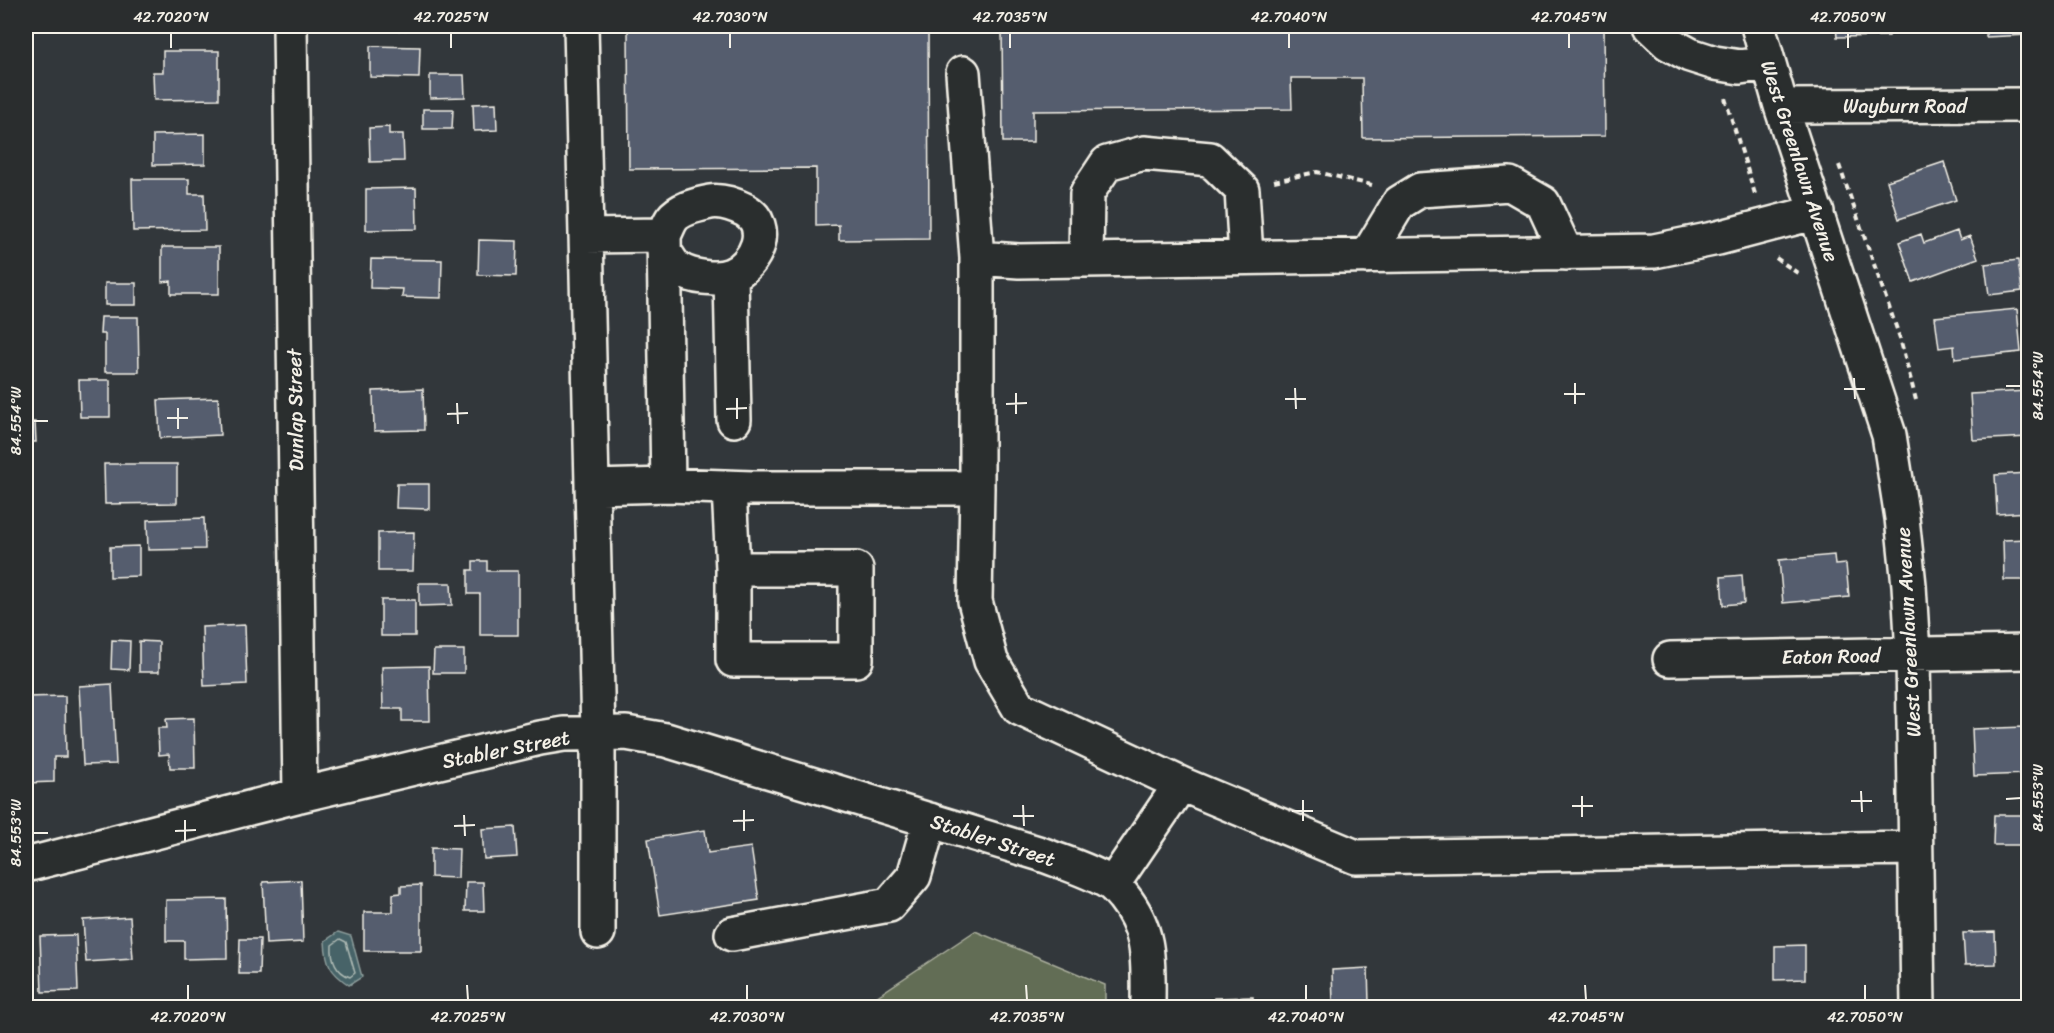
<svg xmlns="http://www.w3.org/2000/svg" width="2054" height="1033" font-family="Sriracha,sans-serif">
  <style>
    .green { fill: #626d54; stroke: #abaf9e; stroke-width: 1.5 }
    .water { fill: #466467; stroke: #8c9c9b; stroke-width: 1.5 }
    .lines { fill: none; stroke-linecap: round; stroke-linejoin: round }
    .shore { stroke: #aeb9b4; stroke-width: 1.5 }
    .building { fill: #545d6e; stroke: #f4f1e8; stroke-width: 1.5 }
    .minor-casing { stroke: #f4f1e8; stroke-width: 38 }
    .path { stroke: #f4f1e8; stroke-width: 4; stroke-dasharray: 6 4.5; stroke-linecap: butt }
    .minor { stroke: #2a2d2e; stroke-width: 33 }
    .ticks { fill: none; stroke: #f4f1e8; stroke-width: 2 }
    .labels { text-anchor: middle; stroke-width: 4.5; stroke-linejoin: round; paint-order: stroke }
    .street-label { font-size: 20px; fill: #f4f1e8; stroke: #2a2d2e }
    .neatline { fill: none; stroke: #f4f1e8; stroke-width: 2 }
    .ticks-label { font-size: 15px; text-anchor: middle; fill: #f4f1e8 }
  </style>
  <rect width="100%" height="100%" fill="#32373b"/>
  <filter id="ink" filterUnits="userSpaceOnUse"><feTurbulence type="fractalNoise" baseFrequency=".0167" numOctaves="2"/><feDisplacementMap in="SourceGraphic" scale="12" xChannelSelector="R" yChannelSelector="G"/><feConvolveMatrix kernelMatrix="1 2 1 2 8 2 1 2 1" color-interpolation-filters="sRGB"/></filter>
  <g filter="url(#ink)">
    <path class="green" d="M975,931L1105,985V1007H861Z"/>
    <path class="water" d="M338,932L351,936L362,977L349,985C330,972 326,964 325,941Z"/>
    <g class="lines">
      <path class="shore" d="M340,939L346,942L355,973L350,977C336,972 331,959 332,945Z"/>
    </g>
    <path class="building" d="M368,26H422V30L369,31Z
      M628,26H928L929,239L839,240V225L816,226V168L629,169Z
      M1002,26H1604L1605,136L1363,138L1362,78H1291L1292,109L1033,111V142H1003Z
      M1836,26H1889V36L1837,37Z
      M1986,26H2028V35L1986,37Z
      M370,46L420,47L419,78L370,77Z
      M163,51H219V99L154,100L153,72H163Z
      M430,75H464L465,97L430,98Z
      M496,103L497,130L474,131L473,104Z
      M423,109H453L452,129H423Z
      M389,127V134H403L404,161L370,162L369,128Z
      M205,134V164L153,165V135Z
      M1944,162L1956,200L1899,219L1887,181Z
      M132,179H189V194H204L205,230L133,231Z
      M416,188L417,229L366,230V189Z
      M1957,231L1960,240L1970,236L1978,258L1913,282L1899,242L1921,234L1924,243Z
      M479,240L517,241L516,276L478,275Z
      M162,247H219V294H171V281L162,282Z
      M371,259L442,260L441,298L402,297L403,289L370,288Z
      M2018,260L2022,291L1989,295L1985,264Z
      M105,283H136V305H105Z
      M2017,309L2021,352L1955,359L1954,346L1939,348L1935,317Z
      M101,317H138L139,372H105V334H100Z
      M79,380H110V417H80Z
      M423,389L424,430L374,431L373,391Z
      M2028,391V437L1973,440L1970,394Z
      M218,398L220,435L160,438L158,400Z
      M26,422H35L36,442H26Z
      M104,464H177V503L105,504Z
      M2028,473V512L1997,514L1995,475Z
      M397,484H429V509L396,508Z
      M204,518L205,549L148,550L147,520Z
      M414,532L413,571H378V533Z
      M2028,539V580H2004L2003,540Z
      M139,546V576L110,577V547Z
      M1834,555L1835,565L1846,564L1849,597L1783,603L1779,560Z
      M473,561H487V571H518V635H480V594H468V570H473Z
      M1742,575L1744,603L1723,605L1721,577Z
      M419,583H451L452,605L419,606Z
      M381,600H415V636H381Z
      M26,624H31V644H26Z
      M245,625L247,684L204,686L202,627Z
      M112,640L130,641L129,670L111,669Z
      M139,641L159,642V672H139Z
      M434,650H464V673H433Z
      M429,666L430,721H402V709H383L382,667Z
      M112,684L116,764L83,765L79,686Z
      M65,696L66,757H54V782L26,783V751H27L26,697Z
      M194,718L195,768H170L169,754L159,755L158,728H167L166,719Z
      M2024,727L2025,774L1974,776L1972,729Z
      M1994,815H2026V845H1993Z
      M515,827L517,857L484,859L482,829Z
      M705,830L708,853L751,847L759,900L660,915L648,839Z
      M431,848L459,849L458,878L431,877Z
      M301,880L303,942L266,944L263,882Z
      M466,882H483L484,911H465Z
      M421,885V951H364V912H393V894L401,893V886Z
      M226,899L227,958L184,959V941H166V900Z
      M130,917L133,959L86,962L83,920Z
      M1995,932L1996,964L1965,965L1963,933Z
      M76,935L78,991L42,992L40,936Z
      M240,939H260L259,974H239Z
      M1805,945V979L1775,980V946Z
      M1368,968L1369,1003H1333L1332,970Z
      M1253,997V1008H1214V998Z
      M1982,1002H2020V1008H1983Z"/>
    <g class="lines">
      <g class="minor-casing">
        <path id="minor" d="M290,26L300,795
          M581,26L598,734V932
          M1650,26L1668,43L1690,55L1715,63L1740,67L1768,63
          M1758,26L1781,106L1889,435L1902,518L1909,585L1913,654L1918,1008
          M963,73L977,258
          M1781,106L2028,105
          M586,236L664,235L668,485
          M664,251C668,256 672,265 678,269C691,277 717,281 731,275C756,265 773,226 745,210C735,205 721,200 710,202C698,205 680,208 672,219C669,223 667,230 664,235
          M1367,256L1399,203L1420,190L1510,184L1543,203L1566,253
          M1086,260L1087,193L1107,163L1144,153L1210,159L1242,190L1246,257
          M731,276L734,420
          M592,487L668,485L752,488H977
          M729,488L733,569
          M733,569H856V660H733Z
          M1670,659L2028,652
          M1181,784L1019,708L991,661L975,601L977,488V258L1019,261L1654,251L1718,238L1817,212
          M26,865L300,795L540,738L564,734L626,733L666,740L1041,854C1064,863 1089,870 1110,883C1115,886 1119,892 1123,896C1152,932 1148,964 1148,1008
          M1113,884L1181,784L1356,857L1914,848
          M732,934L889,905L914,876L930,820"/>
      </g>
      <path class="path" d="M1725,98L1755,194
        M1839,165L1900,338L1916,400
        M1274,181L1317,172L1372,185
        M1776,258L1799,274"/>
      <use href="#minor" class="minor"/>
    </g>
  </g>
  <path class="ticks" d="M171,33V48M451,33V48M730,33V48M1010,33V48M1289,33V48M1569,33V48M1848,33V48M1854,378L1855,399M1575,383V404M2006,386H2021M1295,388L1296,409M1844,389H1865M1016,393V414M1564,394H1585M737,398V419M1285,399H1306M457,403L458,424M1006,404L1027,403M178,408V429M726,409L747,408M447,414L468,413M167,418H188M33,421H48M1861,791L1862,812M1582,796V817M2006,799L2021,798M1303,800V821M1851,801H1872M1023,805L1024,826M1572,806H1593M744,810V831M1292,811H1313M464,815L465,836M1013,816H1034M185,820V841M733,821L754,820M454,826L475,825M175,831L196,830M33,833H48M188,985V1000M467,985L468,1000M747,985V1000M1026,985L1027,1000M1306,985V1000M1585,985L1586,1000M1865,985V1000"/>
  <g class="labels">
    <g class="street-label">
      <text x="1905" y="113">Wayburn Road</text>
      <text transform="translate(1800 161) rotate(72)" y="7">West Greenlawn Avenue</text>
      <text transform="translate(295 410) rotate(-91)" y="7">Dunlap Street</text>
      <text transform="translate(1908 632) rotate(-93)" y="7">West Greenlawn Avenue</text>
      <text transform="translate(1831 656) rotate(-1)" y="7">Eaton Road</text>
      <text transform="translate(506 749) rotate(-11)" y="7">Stabler Street</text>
      <text transform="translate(993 840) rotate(18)" y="7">Stabler Street</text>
    </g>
  </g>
  <rect width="2054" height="1033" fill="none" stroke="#2a2d2e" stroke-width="66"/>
  <rect x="33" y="33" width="1988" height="967" class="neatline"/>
  <g class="ticks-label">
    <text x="171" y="22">42.7020°N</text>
    <text x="451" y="22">42.7025°N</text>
    <text x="730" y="22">42.7030°N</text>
    <text x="1010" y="22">42.7035°N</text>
    <text x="1289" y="22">42.7040°N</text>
    <text x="1569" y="22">42.7045°N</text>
    <text x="1848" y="22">42.7050°N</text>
    <text transform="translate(2038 386) rotate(-90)" y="5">84.554°W</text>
    <text transform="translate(16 421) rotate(-90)" y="5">84.554°W</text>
    <text transform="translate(2038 798) rotate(-90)" y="5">84.553°W</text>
    <text transform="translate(16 833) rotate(-90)" y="5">84.553°W</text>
    <text x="188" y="1022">42.7020°N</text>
    <text x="468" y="1022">42.7025°N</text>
    <text x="747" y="1022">42.7030°N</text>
    <text x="1027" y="1022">42.7035°N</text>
    <text x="1306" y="1022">42.7040°N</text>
    <text x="1586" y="1022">42.7045°N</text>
    <text x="1865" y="1022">42.7050°N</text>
  </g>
</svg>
